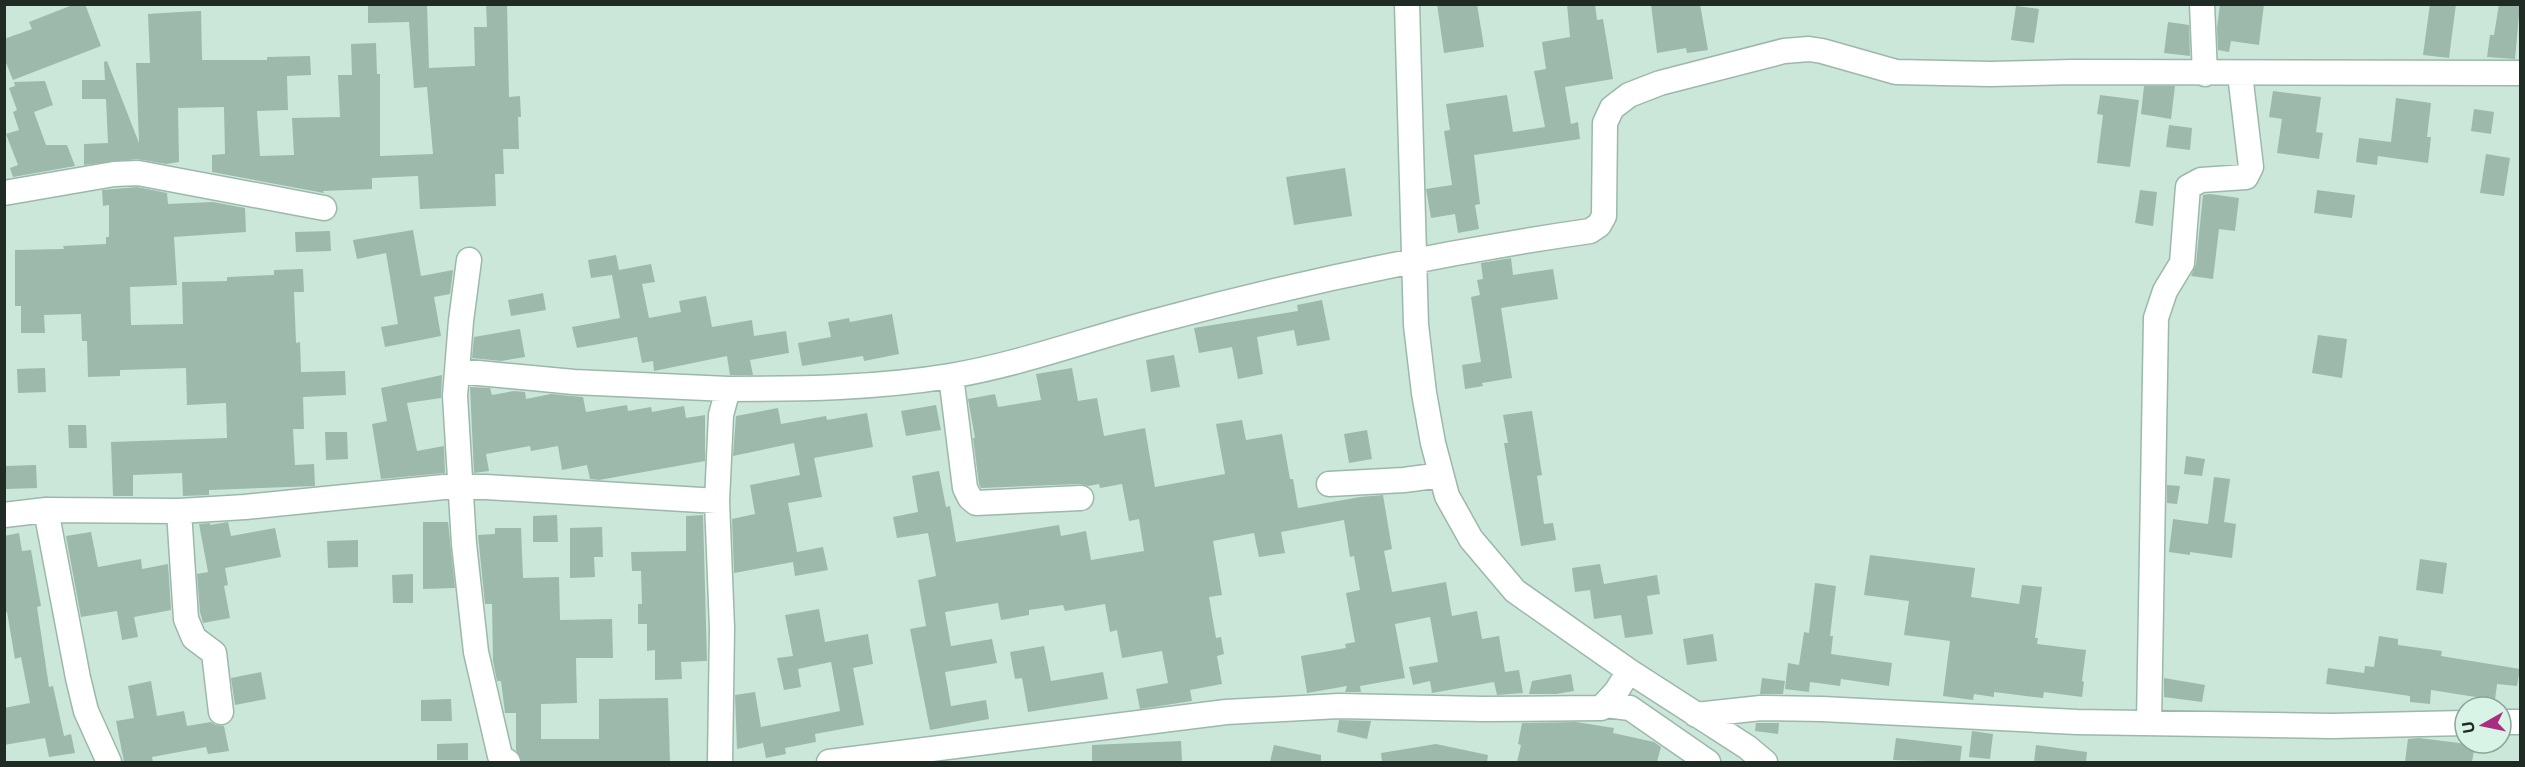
<svg xmlns="http://www.w3.org/2000/svg" width="2525" height="767" font-family="Inter,sans-serif">
  <style>
    .building { fill: #9db9ac }
    .lines { fill: none; stroke-linecap: round; stroke-linejoin: round }
    .minor-casing { stroke: #9cb8ab; stroke-width: 27 }
    .minor { stroke: #fff; stroke-width: 24 }
  </style>
  <rect width="100%" height="100%" fill="#cae7d9"/>
  <path class="building" d="M75,4H85L101,46L13,80L4,58V39L32,29L29,22Z
    M368,4H427L429,68L475,66L474,27H487L486,4H507L509,97L520,96L521,117H518L519,149H503L504,174H495L496,206L420,209L418,176L372,178V189L323,191L324,193L212,172V155L225,154L224,107L178,108L179,162L166,164L137,159L84,165V144L108,143L106,99H82V80H105L104,62L107,61L139,143L136,63H150L148,14L179,12L201,11L202,60H267V57L310,56L311,75L287,76L288,110L257,111L260,156L294,155L292,118L340,117L338,75H352L351,44L376,43L377,74H380V156L433,154L427,87L414,88L409,22L368,23Z
    M1437,4H1477L1484,47L1444,53Z
    M1567,4H1595L1597,20L1603,19L1613,79L1565,87L1571,124L1578,122L1580,139L1474,155L1480,204L1475,205L1479,229L1458,233L1455,214L1431,218L1426,189L1452,185L1444,131L1450,130L1446,104L1507,95L1513,132L1545,127L1534,71L1546,69L1542,42L1570,37Z
    M1651,4H1700L1708,50L1687,53L1686,48L1657,53Z
    M2220,4H2264L2259,45L2231,41L2229,52L2218,50L2217,28Z
    M2430,4H2456L2449,58L2423,55Z
    M2499,4H2520L2515,59L2487,57L2490,35H2494Z
    M2016,6L2039,9L2034,43L2011,40Z
    M2168,22L2189,25L2190,56L2164,53Z
    M45,81L53,105L34,112L46,145H67L75,166L13,177L10,168L18,165L6,134L19,130L13,112L17,110L9,88L15,86L14,82Z
    M2144,86H2175L2171,119L2141,114Z
    M2273,91L2321,97L2316,132L2323,133L2319,159L2277,153L2282,119L2269,117Z
    M2100,95L2139,100L2130,167L2097,163L2103,115L2097,114Z
    M2396,98L2431,103L2427,137H2431L2428,163L2378,156L2377,165L2356,162L2359,138L2391,142Z
    M2474,109L2494,112L2491,134L2471,131Z
    M2169,125L2192,128L2190,150L2166,147Z
    M2486,154L2510,158L2504,196L2480,193Z
    M1345,168L1352,216L1294,225L1286,177Z
    M137,187L167,193L168,204L213,202L245,208L246,232L174,237L177,285L130,287L131,325L183,324L182,282L227,281V277L274,275V270L303,269L304,292H294L296,343L300,342L301,372L345,371L346,395L303,397L304,429H293L295,465L314,464L315,486L209,490V495L183,496L182,473L133,475V496H113L111,442L227,438L226,403L187,405L186,368L120,370V376L88,377L87,341H82L81,314L44,315L45,333H21V306H15V250L64,249L63,246L106,244V237H109V205L103,206L102,190Z
    M2140,190L2157,192L2153,226L2135,223Z
    M2317,190L2355,195L2352,218L2314,213Z
    M2210,194L2239,198L2235,231L2219,229L2213,279L2191,276L2196,264L2203,195Z
    M413,230L421,276L453,270L450,294L434,297L441,336L385,347L381,327L398,324L386,253L357,259L353,240Z
    M330,231L331,251L296,252L295,232Z
    M616,255L619,270L651,264L655,282L642,284L649,318L681,312L679,301L706,296L712,327L752,320L754,336L786,331L789,353L750,360L753,375H730L727,356L654,371L653,361L642,363L637,337L577,348L572,327L620,318L612,275L591,278L588,260Z
    M1511,258L1513,275L1553,269L1558,299L1501,308L1512,378L1482,383L1483,386L1465,389L1462,365L1481,362L1471,297L1480,295L1477,280L1483,279L1481,263Z
    M543,293L546,310L511,316L508,300Z
    M1322,300L1330,340L1297,346L1294,330L1257,337L1263,374L1238,379L1232,347L1199,353L1194,328L1298,311L1297,305Z
    M892,314L899,354L864,361L863,356L802,366L798,343L831,337L828,322L849,318L850,322Z
    M520,329L525,357L501,361L472,358L474,337Z
    M2318,335L2347,339L2342,378L2312,373Z
    M1174,355L1180,387L1151,392L1146,360Z
    M45,368L46,392L18,393L17,369Z
    M1072,368L1078,401L1097,398L1104,436L1145,428L1155,487L1225,474L1216,424L1242,420L1246,440L1282,434L1290,479H1293L1298,508L1360,497L1383,495L1392,549L1384,551L1392,592L1446,582L1452,616L1477,611L1482,639L1499,636L1505,672L1519,670L1523,693L1497,695L1494,682L1432,693L1430,681L1413,685L1409,667L1438,662L1430,617L1395,624L1405,678L1360,686L1361,692H1345L1347,686L1307,693L1301,656L1346,648L1345,644L1355,642L1346,593L1360,590L1354,556L1350,557L1344,520L1281,532L1285,553L1259,557L1254,533L1213,541L1222,595L1209,597L1216,638L1221,637L1224,654L1217,656L1222,684L1190,690L1192,701L1140,709L1136,689L1168,683L1162,651L1122,658L1117,630L1110,632L1105,604L1065,611L1063,605L1029,610V615L1001,620L998,603L945,612L951,646L992,639L997,663L945,672L951,706L986,700L989,719L930,730L910,629L926,626L918,580L936,576L928,533L897,538L893,517L918,512L912,476L939,471L946,507L950,506L956,542L1059,525L1061,536L1086,531L1091,560L1144,551L1139,519L1129,521L1122,484L1100,488L1099,484L1088,486L1080,484L981,488L979,484L973,438H975L968,399L995,394L998,407L1041,400L1036,374Z
    M442,375L441,398L407,403L417,451L444,446L445,473L381,479L372,424L387,421L381,388Z
    M470,387L490,388L492,395L514,391L525,392L526,399L551,394L583,397L586,412L627,405L628,411L651,407L652,412L684,406L686,418L705,415V461L599,480L590,479L587,465L562,470L558,446L531,451L530,446L486,454L489,471L474,473Z
    M936,405L941,430L906,436L901,411Z
    M778,408L781,424L826,416L827,420L867,413L873,447L814,458L822,497L788,503L797,552L823,547L828,570L795,576L793,562L734,573L732,519L755,514L750,485L800,475L794,443L733,456L736,416Z
    M1532,411L1542,475L1537,476L1544,524L1553,523L1556,540L1521,546L1504,443H1508L1503,415Z
    M68,425H86L87,448H69Z
    M1367,430L1372,459L1349,463L1344,434Z
    M325,432H347L348,459L326,460Z
    M2186,456L2205,459L2202,476L2184,474Z
    M36,465L37,488L6,489L5,466Z
    M2214,477L2230,479L2224,522L2236,524L2232,558L2190,552V555L2169,552L2173,519L2208,524Z
    M2167,485L2180,486L2177,504L2167,503Z
    M557,515L558,542H533V516Z
    M703,515L707,661L681,662L682,679L655,680V650L647,651V624H638V604H642L641,571H632L631,552L686,551V516Z
    M228,522L231,536L275,528L281,557L225,568L228,585L224,586L230,618L203,623L200,612L197,574L208,572L199,524L210,523V525Z
    M423,522H448L455,588L423,589Z
    M602,527L603,557H594L595,577L570,578V528Z
    M495,528H521L523,578L559,577L560,620L612,619L613,658H576L577,703L541,704V739H599V699L668,698L670,761L522,762L516,750V713H505L501,681H497L493,661L492,604H485L478,535L495,534Z
    M91,532L98,567L141,559L142,569L168,564L171,610L134,617L138,637L122,640L117,611L81,617L66,536Z
    M19,533L22,551L31,550L41,606L37,607L49,687L53,686L64,736L71,734L75,753L49,757L45,738L4,745V708L30,703L21,657L15,659L7,612L4,613V536Z
    M358,540V567L328,568L327,541Z
    M1870,555L1975,568L1971,597L2019,604L2022,585L2042,587L2035,638H2038L2037,644L2086,650L2082,681L2084,682L2082,697L2044,692L2043,698L1994,692V697L1974,694L1973,700L1943,696L1950,641L1904,635L1909,601L1864,595Z
    M2420,559L2447,563L2443,594L2416,590Z
    M1600,564L1604,584L1657,575L1660,594L1647,596L1653,634L1625,638L1621,615L1594,619L1590,590L1575,592L1572,568Z
    M413,574V603H393L392,575Z
    M1815,583L1836,586L1830,636H1833L1831,654L1892,663L1889,686L1841,679L1840,686L1810,682L1809,692L1785,689L1788,663L1799,665L1804,632L1809,633Z
    M819,609L825,642L868,634L873,664L853,668L864,725L815,734L816,742L785,748L786,754L766,758L763,743L737,749L735,695L755,692L761,727L840,711L831,662L798,669L801,687L784,690L777,658L793,656L785,615Z
    M1713,634L1717,661L1687,665L1683,639Z
    M2379,636L2398,639V645L2442,651L2441,656L2520,669L2517,686L2497,684L2495,700L2431,690L2430,704L2410,702V696L2326,684L2328,668L2364,673L2365,666L2374,667Z
    M1044,646L1051,681L1103,672L1108,699L1028,712L1022,678L1015,679L1010,652Z
    M261,672L266,699L235,705L231,678Z
    M1571,674L1574,691L1556,694H1529L1532,681Z
    M1762,678L1785,681L1783,694H1760Z
    M2164,678L2205,685L2202,702L2164,697Z
    M151,681L157,716L184,711L187,726L211,722L216,725L224,726L229,751L208,754L206,747L152,757L153,762H124L116,721L134,718L128,686Z
    M451,699L452,721H421V700Z
    M1339,720L1371,721L1367,739L1337,732Z
    M1576,722L1614,728L1613,733L1654,742L1661,747L1657,762H1517L1521,745L1518,744L1522,723Z
    M1756,723H1779L1778,734L1755,731Z
    M1972,731L1993,734L1990,759L1969,757Z
    M1896,738L1962,746L1960,762L1893,760Z
    M2419,738L2475,745L2472,762H2405L2408,739Z
    M1181,741L1182,762H1092V745Z
    M468,743V760H437V744Z
    M1436,744L1488,755L1487,762H1382L1381,753Z
    M1274,745L1321,755V762H1270Z
    M2036,745L2087,752L2086,762H2034Z"/>
  <g class="lines">
    <g class="minor-casing">
      <path id="minor" d="M1407,4L1416,325L1424,393L1433,443L1447,496L1471,539L1515,591L1629,671L1747,747L1765,762
        M2202,4L2205,74
        M4,193L114,174L138,173L324,208
        M469,260L461,321L455,396L464,544L476,652L500,756L508,762
        M457,371L574,382L728,389
        M951,376L965,488L970,498L976,503L1081,498
        M1329,484L1404,480L1441,475
        M717,501L722,628L720,762
        M46,510L78,678L86,711L109,762
        M179,511L186,619L194,638L214,653L221,712
        M4,515L46,510L179,511L245,507L444,487H486L717,501L721,415L728,389C803,389 876,388 950,376C1022,364 1090,338 1160,320C1301,282 1445,252 1590,231L1599,225L1604,216L1605,123L1612,108L1629,95L1660,83L1784,51L1809,49L1822,51L1896,72L1990,74L2074,72L2520,73
        M1606,705L1630,708L1708,762
        M1696,715L1761,708L1822,709L2077,722L2332,726L2465,723
        M2501,722H2520
        M2149,723L2156,318L2165,291L2182,263L2188,187L2201,180L2246,177L2251,167L2240,74
        M829,762L1226,712L1339,706L1483,709L1601,708L1616,692L1629,671"/>
    </g>
    <use href="#minor" class="minor"/>
  </g>
  <rect width="2525" height="767" fill="none" stroke="#202b25" stroke-width="12"/>
  <g transform="translate(2483 725) rotate(261)"><circle r="28" fill="#d7f4e6" stroke="#8ea499" stroke-width="1.5"/>
  <path d="M0-4.5L10 22L0 15L-10 22Z" fill="#aa2e80"/>
  <text y="-9" font-size="16" font-weight="bold" text-anchor="middle" fill="#202b25">U</text>
  </g>
</svg>
